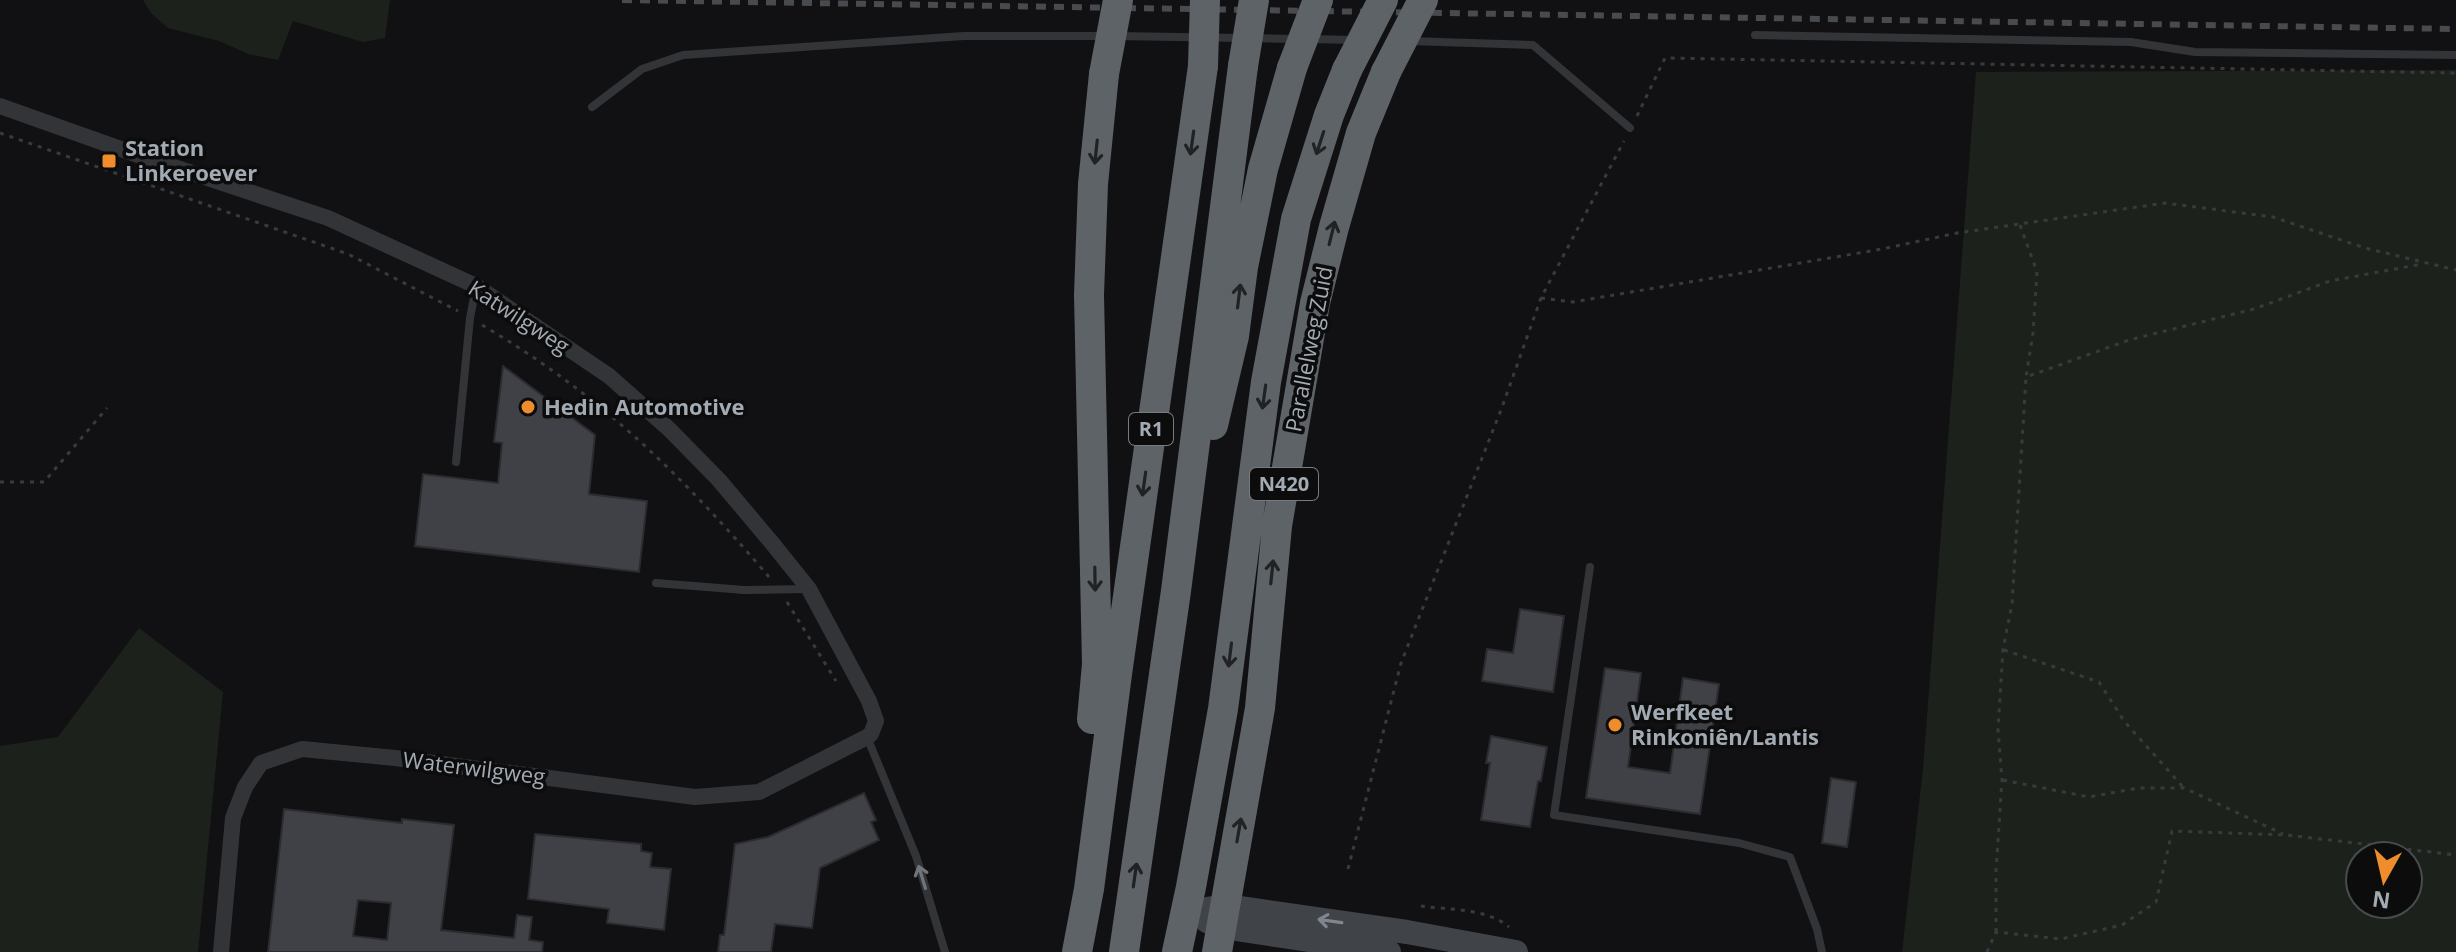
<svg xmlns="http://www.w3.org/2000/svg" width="2456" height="952" font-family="'Open Sans',sans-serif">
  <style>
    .green { fill: #1c221b; fill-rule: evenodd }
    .building { fill: #404146; stroke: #2b2c2f; stroke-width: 2; fill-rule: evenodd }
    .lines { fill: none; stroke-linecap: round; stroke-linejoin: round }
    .path { stroke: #383b3e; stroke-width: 3; stroke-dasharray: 4 6; stroke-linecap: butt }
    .lane { stroke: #323437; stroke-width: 8 }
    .street { stroke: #323437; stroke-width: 16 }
    .secondary { stroke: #404347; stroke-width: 24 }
    .highway { stroke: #5e6368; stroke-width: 30 }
    .rail { stroke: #474a4e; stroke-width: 6; stroke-dasharray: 10 8; stroke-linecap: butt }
    .highway-bridge { stroke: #5e6368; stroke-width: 30 }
    .oneway { stroke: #202224 }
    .oneway2 { stroke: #70757b }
    .oneway3 { stroke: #80868d }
    .poi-dot { fill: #ef8d2d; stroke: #0c0c0d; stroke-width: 3 }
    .labels { text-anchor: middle; stroke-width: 7; stroke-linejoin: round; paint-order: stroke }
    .shield { fill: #0c0c0d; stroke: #757b81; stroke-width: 2 }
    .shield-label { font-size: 20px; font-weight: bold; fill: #a2aab3 }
    .poi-label { font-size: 22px; font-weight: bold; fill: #a2aab3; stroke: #0c0c0d; text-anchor: start }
    .street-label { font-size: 22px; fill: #a2aab3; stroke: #0c0c0d }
  </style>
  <rect width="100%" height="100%" fill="#111113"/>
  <path class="green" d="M143,0H390L385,38L363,42L293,21L278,60L248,54L219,41L168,28L151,13Z
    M2456,70V952H1902L1923,769L1976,72ZM2360,856H2408V904H2360Z
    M139,628L223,692L198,952H0V746L58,737Z"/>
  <path class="building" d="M503,366L595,435L589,494L647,501L639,572L415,546L423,474L498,483L502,443L494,442Z
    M1520,609L1564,616L1553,692L1482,681L1487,649L1513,653Z
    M1605,668L1641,673L1628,767L1670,773L1683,678L1719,684L1700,814L1586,798Z
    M1491,736L1547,747L1541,781H1538L1530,827L1481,820L1490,763H1486Z
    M1831,778L1856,782L1847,847L1822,843Z
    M864,793L876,820L871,822L879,840L820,868L812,928L775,924L771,952H718L720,935H724L735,844L768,837Z
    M284,809L402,823V819L454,825L441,930L514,938L517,915L532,917L529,940L543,942L542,952H268ZM358,900L391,903L387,940L353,936Z
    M535,834L641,844V851L652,853L650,867L671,869L664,930L607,923L609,909L528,899Z"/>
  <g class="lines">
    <path class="path" d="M1637,116L1665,58L2456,73
      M0,133L348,254L458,311
      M2020,225L2037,272L2033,333L2026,377L2129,340L2254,309L2330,281L2422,264
      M1541,298L1573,302L1882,249L1957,233L2165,203L2273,217L2365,248L2456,270
      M482,325C598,393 682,475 769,577
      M0,482H44L107,408
      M787,602L836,681
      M2004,650L2099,682L2124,721L2184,788
      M2003,780L2089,797L2139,788H2184L2283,834
      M1348,869L1401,663L1501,410L1541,298L1624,141
      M1421,906C1449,910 1487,908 1509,927
      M1996,932V871L2002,780L1998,730L2003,649L2012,604L2026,377
      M1987,952L1996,932L2061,939L2122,925L2156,902L2172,831L2287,835L2456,855"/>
    <path class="lane" d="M1755,35L2131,42L2195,52L2456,55
      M1117,36L1295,39
      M1309,39L1355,40
      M1409,41L1533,45L1630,128
      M592,107L642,69L683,55L964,36H1103
      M456,462L470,318L476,287
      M1590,567L1554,815L1739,843L1790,857L1817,929L1822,952
      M656,583L744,590L808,589
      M867,737L916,856L945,952"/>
    <path class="street" d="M0,106L135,154L328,218L476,286L609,376L669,429L719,480L772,543L809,589L869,701L876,721L871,734L867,737L759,792L695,797L395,758L302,749L261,763L245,787L233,818L221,952"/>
    <path class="secondary" d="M1186,912L1226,906L1407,932L1516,952
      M1207,921L1222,927L1389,952"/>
    <path class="highway" d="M1213,425L1234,336L1243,267L1263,169L1292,68
      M1092,719L1097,664L1089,295L1093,184L1104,74
      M1077,952L1089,889L1117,674L1203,66
      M1124,952L1176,591L1243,66
      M1177,952L1191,887L1223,709L1266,382L1296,219L1329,115L1347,70
      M1217,952L1260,708L1277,526L1315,303L1334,227L1361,133L1386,72"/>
    <path class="rail" d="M622,0L2456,29"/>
    <path class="highway-bridge" d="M1203,66L1205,0
      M1243,66L1254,0
      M1292,68L1318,0
      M1347,70L1383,0
      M1386,72L1423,0
      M1104,74L1118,0"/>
  </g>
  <defs><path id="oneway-shaft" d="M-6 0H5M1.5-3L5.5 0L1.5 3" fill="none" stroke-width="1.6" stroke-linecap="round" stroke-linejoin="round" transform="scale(2)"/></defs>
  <g class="oneway">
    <use href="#oneway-shaft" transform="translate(1192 143) rotate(98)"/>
    <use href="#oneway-shaft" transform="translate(1320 143) rotate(108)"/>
    <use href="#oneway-shaft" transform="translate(1096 152) rotate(96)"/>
    <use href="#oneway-shaft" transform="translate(1332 233) rotate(-76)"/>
    <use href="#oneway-shaft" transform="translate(1239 296) rotate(-83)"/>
    <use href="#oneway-shaft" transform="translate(1264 397) rotate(98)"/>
    <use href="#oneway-shaft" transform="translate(1144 484) rotate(98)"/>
    <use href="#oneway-shaft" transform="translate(1272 572) rotate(-84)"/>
    <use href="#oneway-shaft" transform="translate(1095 579) rotate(89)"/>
    <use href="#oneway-shaft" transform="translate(1230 655) rotate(97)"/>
    <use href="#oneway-shaft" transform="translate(1239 830) rotate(-80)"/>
    <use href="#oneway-shaft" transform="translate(1135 875) rotate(-82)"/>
  </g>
  <use class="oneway2" href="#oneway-shaft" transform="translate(922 877) rotate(-107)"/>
  <use class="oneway3" href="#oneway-shaft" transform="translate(1330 921) rotate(-172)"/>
  <g class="poi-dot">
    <rect x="101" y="153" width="16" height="16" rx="4"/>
    <circle cx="528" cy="407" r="8"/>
    <circle cx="1615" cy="725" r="8"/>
  </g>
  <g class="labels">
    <g class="shield">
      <rect x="1129" y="413" width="44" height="32" rx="6"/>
      <rect x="1250" y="468" width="68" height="32" rx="6"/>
    </g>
    <g class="shield-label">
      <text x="1151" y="436">R1</text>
      <text x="1284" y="491">N420</text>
    </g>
    <g class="poi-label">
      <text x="125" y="156">Station<tspan x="125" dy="25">Linkeroever</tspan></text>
      <text x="544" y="415">Hedin Automotive</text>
      <text x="1631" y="720">Werfkeet<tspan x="1631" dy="25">Rinkoniên/Lantis</tspan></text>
    </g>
    <g class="street-label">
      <text transform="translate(519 317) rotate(33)" y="8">Katwilgweg</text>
      <text transform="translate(1309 349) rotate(-79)" y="8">Parallelweg Zuid</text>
      <text transform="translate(474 768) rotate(7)" y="8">Waterwilgweg</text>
    </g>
  </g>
  <g transform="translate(2384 880) rotate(188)"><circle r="38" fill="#0c0c0d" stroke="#484b4f" stroke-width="2"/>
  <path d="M0-6L14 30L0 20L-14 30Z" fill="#ef8d2d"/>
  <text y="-12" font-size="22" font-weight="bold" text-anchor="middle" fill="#a2aab3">N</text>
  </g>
</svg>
